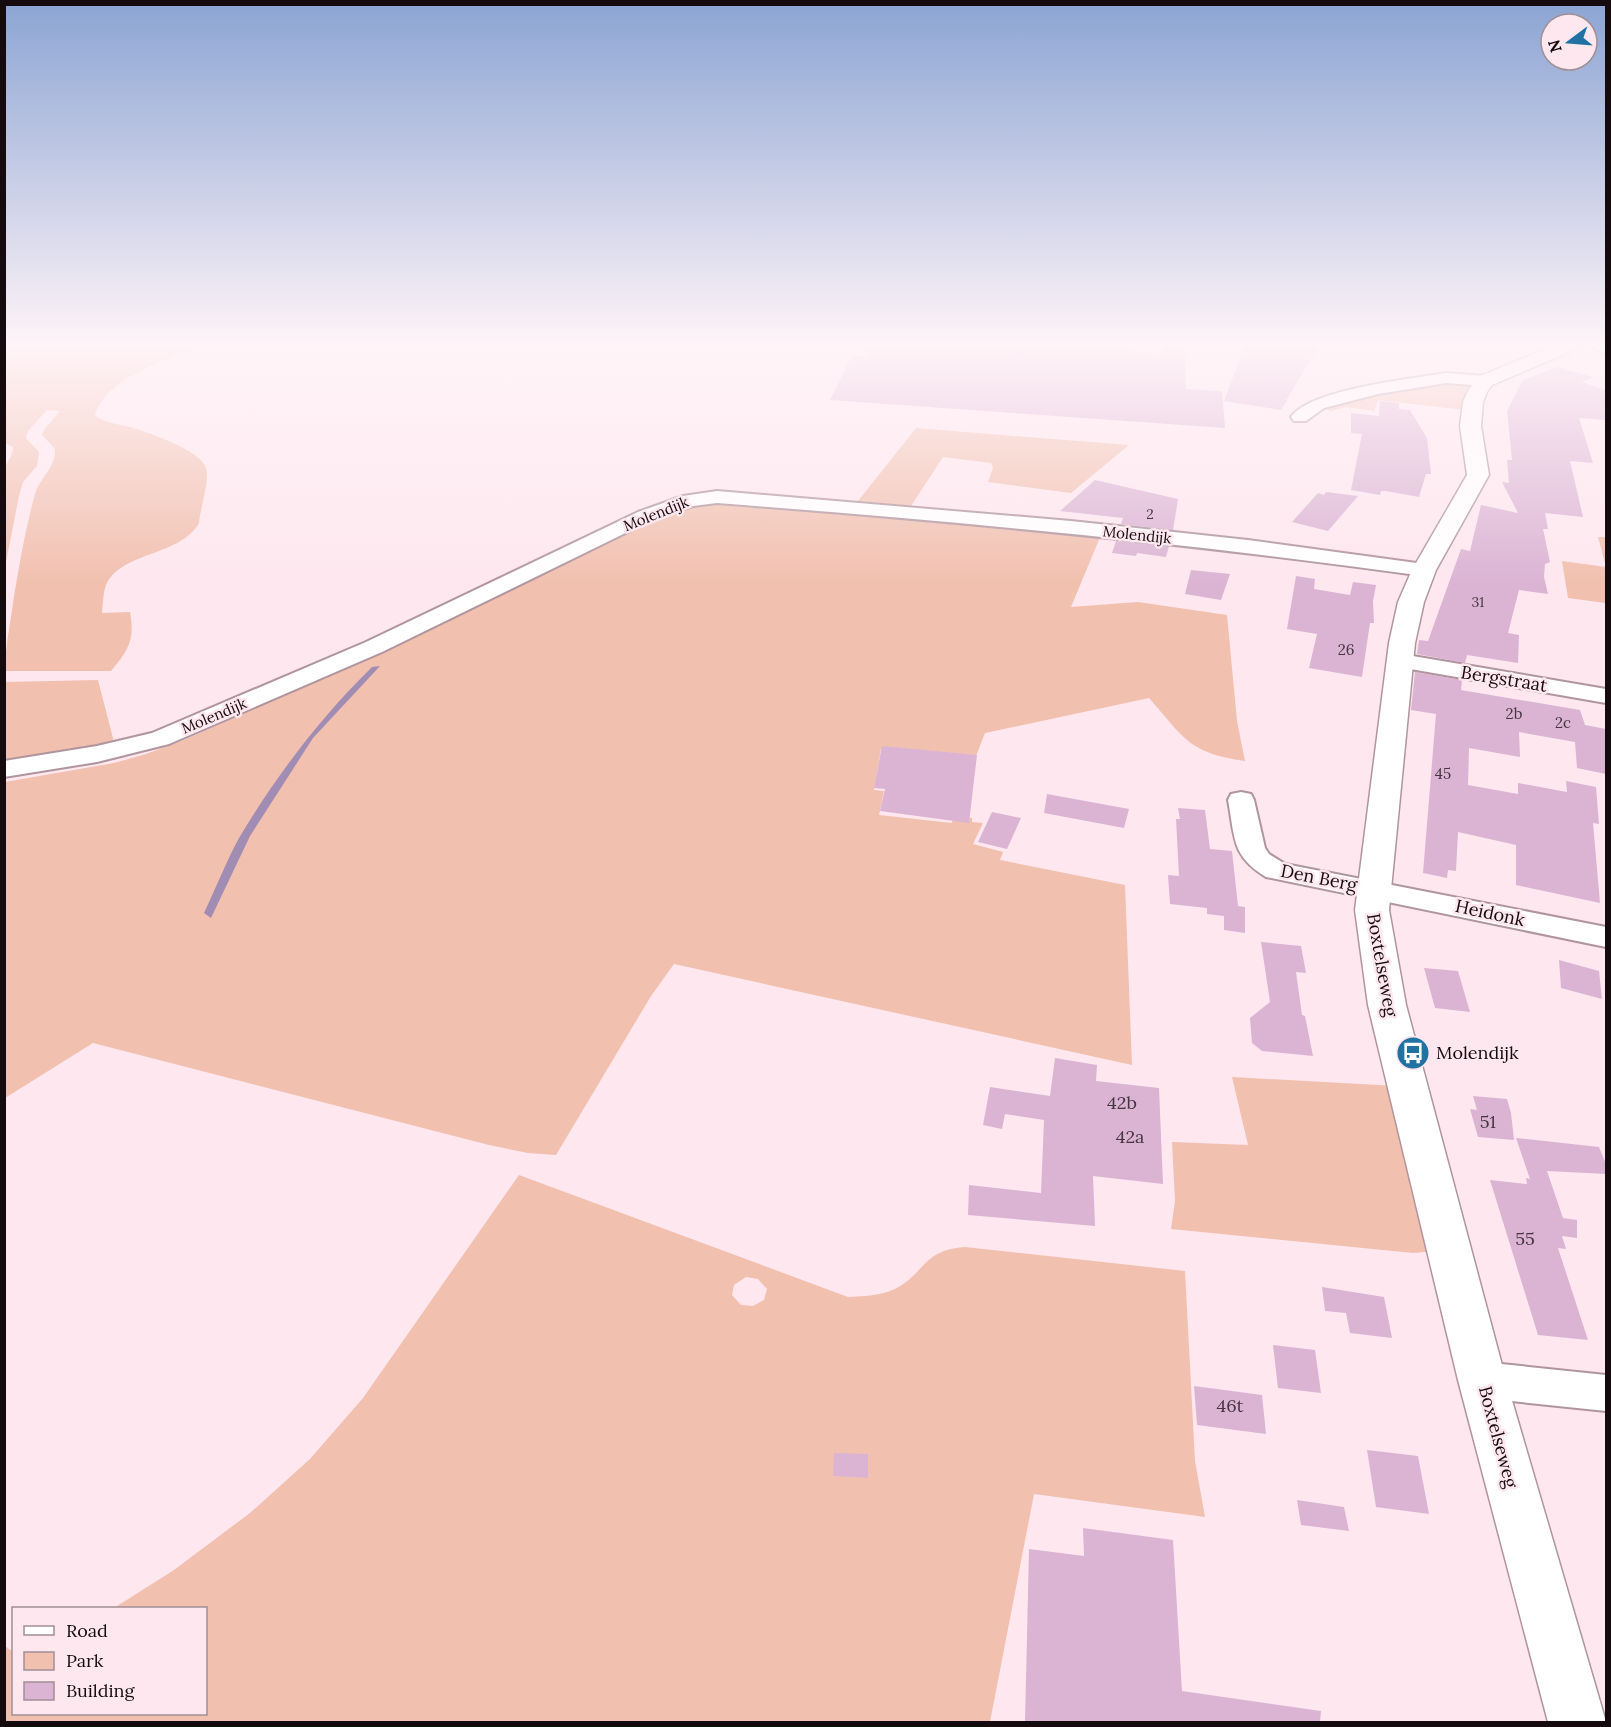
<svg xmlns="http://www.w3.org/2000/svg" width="1611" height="1727" font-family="Lora,serif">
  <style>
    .green { fill: #f1c0af; fill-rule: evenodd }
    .water { fill: #a18cb3 }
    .building { fill: #dbb4d4 }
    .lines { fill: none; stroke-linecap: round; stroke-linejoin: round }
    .minor-casing { stroke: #b0959e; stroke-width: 4 }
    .tertiary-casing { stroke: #b0959e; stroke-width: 3 }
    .minor { fill: #fff; fill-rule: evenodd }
    .tertiary { fill: #fff; fill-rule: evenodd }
    .labels { text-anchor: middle; stroke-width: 5; stroke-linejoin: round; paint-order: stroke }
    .far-number-label { font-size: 14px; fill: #463540 }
    .far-street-label { font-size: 15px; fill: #150b0f; stroke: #fee7ef }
    .number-label { font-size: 15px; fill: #463540 }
    .street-label { font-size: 18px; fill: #150b0f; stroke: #fee7ef }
    .poi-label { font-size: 18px; fill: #150b0f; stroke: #fee7ef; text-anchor: start }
    .near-number-label { font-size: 18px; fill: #463540 }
  </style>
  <rect width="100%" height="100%" fill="#fee7ef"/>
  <path class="green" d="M5,342H213C177,356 108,374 95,415C103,423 119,424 130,427C147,432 201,450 206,468C210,481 200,509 199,523C181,556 120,552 106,585C103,593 103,604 102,613L130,612C135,639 129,650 111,671H5C5,648 10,626 13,603C19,566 25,530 35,494C40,478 56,467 55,449L42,435L44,430L60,411L47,410L28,431L26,438L39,452L37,466L23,482L19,496L5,567V467L12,454L13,447L5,443Z
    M1450,382L1472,385L1468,394L1466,410L1378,400L1374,411L1346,407L1331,411L1328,410C1366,392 1408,388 1450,382Z
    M916,428L1129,445L1071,493L988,482L993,468L991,463L943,457L911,506L858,501Z
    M707,501L1101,535L1071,607L1138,602L1227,615L1237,721L1245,761C1189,753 1185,739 1149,698L985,733L976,756L881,749L874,790L884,791L879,815L952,823L953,816L972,818V822L983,823L973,844L1003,852L1000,860L1125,885L1132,1065L674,964L651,996L556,1155L528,1153L489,1145L93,1043L5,1098V782L114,763L146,754L184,740L395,645L683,506Z
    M1598,537H1606V603L1568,598L1562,561L1606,567Z
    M98,680L115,746L5,766L4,682Z
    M1232,1077L1397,1086L1436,1251L1413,1253L1171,1229L1175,1201L1172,1142L1248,1145Z
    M519,1175L848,1297C864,1296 880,1296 895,1289C926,1273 922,1250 965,1247L1185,1271L1195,1461L1205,1517L1034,1494L990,1722H5V1646L13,1652L14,1714H206V1608H114L174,1570L250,1513L310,1459L363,1398ZM746,1277L758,1279L767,1289L764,1300L753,1306L741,1305L732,1295L734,1285Z"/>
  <path class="water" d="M380,666L313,738L250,836L211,918L204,913C216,888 226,862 239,838C276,776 320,718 372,667Z"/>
  <path class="building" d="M885,342H982L1162,353L1167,342H1184L1186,389L1222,391L1225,428L830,400L852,356H865L869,348L875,349L878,343Z
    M1246,342H1291L1318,346L1281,410L1224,401Z
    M1557,367L1593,377L1582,382L1606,390V420L1579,418L1593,463L1570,461L1583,517L1545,513L1548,529H1543L1550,562L1545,564L1544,577L1548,594L1519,590L1508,633L1519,635L1518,663L1467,655L1465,663L1417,654L1419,640L1428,641L1461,549L1470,551L1481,505L1518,513L1502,482L1509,483L1507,460H1512L1507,411L1522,381Z
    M1380,401L1399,403V409L1410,410L1427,438L1431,474H1426L1419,497L1386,491H1381L1380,495L1351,490L1362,434L1351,433V413L1379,416Z
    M1095,480L1178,499L1173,530L1121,524L1123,518L1060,511Z
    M1326,492L1358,496L1328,531L1292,522L1318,493L1324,495Z
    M1116,541L1159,545L1169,546L1166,557L1137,553L1136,556L1112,553Z
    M1191,570L1230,574L1221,600L1185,594Z
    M1296,576L1315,579L1314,589L1350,595L1353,582L1376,585L1373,601L1374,623H1370L1362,677L1309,668L1317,634L1287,629Z
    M1415,672L1462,680L1461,690L1580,710L1585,725L1606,729V774L1577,768L1575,742L1519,732L1520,757L1469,748L1468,785L1518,794V783L1567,792L1566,781L1596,787L1599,824L1593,823L1600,903L1516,885V845L1458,832L1456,871L1448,870L1447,878L1423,873L1436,714L1411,710Z
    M882,746L977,755L969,823L880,811L885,789L874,788Z
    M1047,794L1129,809L1124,828L1044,813Z
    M1178,808L1205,810L1210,849L1232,851L1238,906L1245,907V933L1224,930V916L1207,914V908L1170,904L1168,875L1179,876L1176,819H1180Z
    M992,812L1021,818L1007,849L978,842Z
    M1261,942L1301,946L1306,973L1296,972L1302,1015L1305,1016L1313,1056L1262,1051L1252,1043L1250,1018L1270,1002Z
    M1559,960L1599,971L1602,999L1561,988Z
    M1424,968L1458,971L1470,1012L1435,1008Z
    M1055,1058L1097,1065L1096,1081L1159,1088L1163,1184L1093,1176L1095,1226L968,1215L969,1185L1041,1193L1044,1120L1005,1114L1002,1129L983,1125L990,1087L1050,1096Z
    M1473,1096L1507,1099L1511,1113L1514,1140L1478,1137L1470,1109L1477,1110Z
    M1516,1138L1599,1147L1606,1164V1174L1547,1171L1563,1218L1577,1220V1238L1562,1236L1566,1249L1558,1248L1588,1340L1538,1335L1490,1180L1527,1184L1526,1178L1530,1179Z
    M1322,1287L1384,1297L1392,1338L1350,1333L1346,1313L1325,1311Z
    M1273,1345L1315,1350L1321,1393L1278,1388Z
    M1194,1386L1262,1395L1266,1434L1197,1425Z
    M1367,1450L1418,1456L1429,1514L1376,1507Z
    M834,1453L868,1454V1478L833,1476Z
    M1297,1500L1344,1507L1349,1531L1301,1525Z
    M1083,1528L1173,1540L1182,1691L1321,1711L1320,1722H1025L1029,1549L1084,1556Z"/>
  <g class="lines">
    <g class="minor-casing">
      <path id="minor" d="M1584,342H1606V353L1586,345Z
        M1446,373L1485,376L1493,381L1485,386L1446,383L1378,394L1324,408L1306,421H1294L1291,417C1311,389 1411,379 1446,373Z
        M717,491L1071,521L1248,540L1424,564L1432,565L1435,570L1432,575L1424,576C1189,543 953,521 717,503L693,506L652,520L382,652L169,744L97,762L4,777V761L97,746L152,733L366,642L638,512L683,496Z
        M1401,654L1606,689V703L1393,666L1389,661L1393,656Z
        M1241,792L1251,794L1254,800L1265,848L1269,854L1285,864L1606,927V947L1266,877C1231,856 1235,837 1228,800L1231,794Z
        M1482,1362L1606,1375V1411L1482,1398L1467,1393L1461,1380L1467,1367Z"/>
    </g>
    <g class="tertiary-casing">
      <path id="tertiary" d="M1562,342H1586L1583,346L1492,385L1487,392L1483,402L1481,426L1489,475L1436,570L1424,602L1415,643L1389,910L1406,1005L1506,1380L1606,1722H1548L1458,1380L1368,1005L1355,910L1389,643L1398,602L1412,570L1467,475L1460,426L1463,402L1468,391L1478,377Z"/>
    </g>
    <use href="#minor" class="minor"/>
    <use href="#tertiary" class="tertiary"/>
  </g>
  <linearGradient id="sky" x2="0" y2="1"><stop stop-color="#8ba4d3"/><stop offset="0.59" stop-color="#fff4f8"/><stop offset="1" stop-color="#fff4f8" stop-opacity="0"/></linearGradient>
  <rect width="1611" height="584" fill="url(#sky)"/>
  <defs>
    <g id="bus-disc" transform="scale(1.725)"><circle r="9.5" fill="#2171a3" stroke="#fee7ef"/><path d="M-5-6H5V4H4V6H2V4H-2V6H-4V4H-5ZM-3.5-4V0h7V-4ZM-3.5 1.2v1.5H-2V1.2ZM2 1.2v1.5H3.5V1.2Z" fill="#fff"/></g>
  </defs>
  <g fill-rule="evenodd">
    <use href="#bus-disc" x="1413" y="1053"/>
  </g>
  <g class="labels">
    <g class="far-number-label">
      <text x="1150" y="519">2</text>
      <text x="1478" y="607">31</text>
    </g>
    <g class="far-street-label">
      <text transform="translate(656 514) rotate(-22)" y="5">Molendijk</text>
      <text transform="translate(1137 535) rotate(6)" y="5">Molendijk</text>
      <text transform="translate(214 716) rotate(-23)" y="5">Molendijk</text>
    </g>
    <g class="number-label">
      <text x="1346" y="655">26</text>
      <text x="1514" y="719">2b</text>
      <text x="1563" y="728">2c</text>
      <text x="1443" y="779">45</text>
    </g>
    <g class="street-label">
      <text transform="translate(1504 679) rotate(9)" y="6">Bergstraat</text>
      <text transform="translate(1319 878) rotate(11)" y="6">Den Berg</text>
      <text transform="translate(1490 913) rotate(12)" y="6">Heidonk</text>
      <text transform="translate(1382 965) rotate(80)" y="6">Boxtelseweg</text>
      <text transform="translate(1498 1437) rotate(75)" y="6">Boxtelseweg</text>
    </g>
    <g class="poi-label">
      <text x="1436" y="1059">Molendijk</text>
    </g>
    <g class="near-number-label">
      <text x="1122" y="1109">42b</text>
      <text x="1488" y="1128">51</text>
      <text x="1130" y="1143">42a</text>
      <text x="1525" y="1245">55</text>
      <text x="1230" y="1412">46t</text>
    </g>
  </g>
  <rect width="1611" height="1727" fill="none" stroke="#150b0f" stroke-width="12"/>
  <rect x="12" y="1607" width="195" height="108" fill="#fee7ef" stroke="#a18f95" stroke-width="1.5"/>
  <rect x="24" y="1626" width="30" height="9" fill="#ffffff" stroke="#a18f95" stroke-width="1.5"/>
  <text x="66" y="1637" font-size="18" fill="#150b0f">Road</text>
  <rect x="24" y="1652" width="30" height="18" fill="#f1c0af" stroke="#a18f95" stroke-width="1.5"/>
  <text x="66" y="1667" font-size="18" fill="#150b0f">Park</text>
  <rect x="24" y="1682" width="30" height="18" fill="#dbb4d4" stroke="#a18f95" stroke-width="1.5"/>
  <text x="66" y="1697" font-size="18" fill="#150b0f">Building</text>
  <g transform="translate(1569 42) rotate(254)"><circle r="28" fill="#fee7ef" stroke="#a18f95" stroke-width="1.5"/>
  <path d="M0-4.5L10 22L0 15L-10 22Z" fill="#2171a3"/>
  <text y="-9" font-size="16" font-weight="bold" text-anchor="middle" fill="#150b0f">N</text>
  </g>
</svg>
